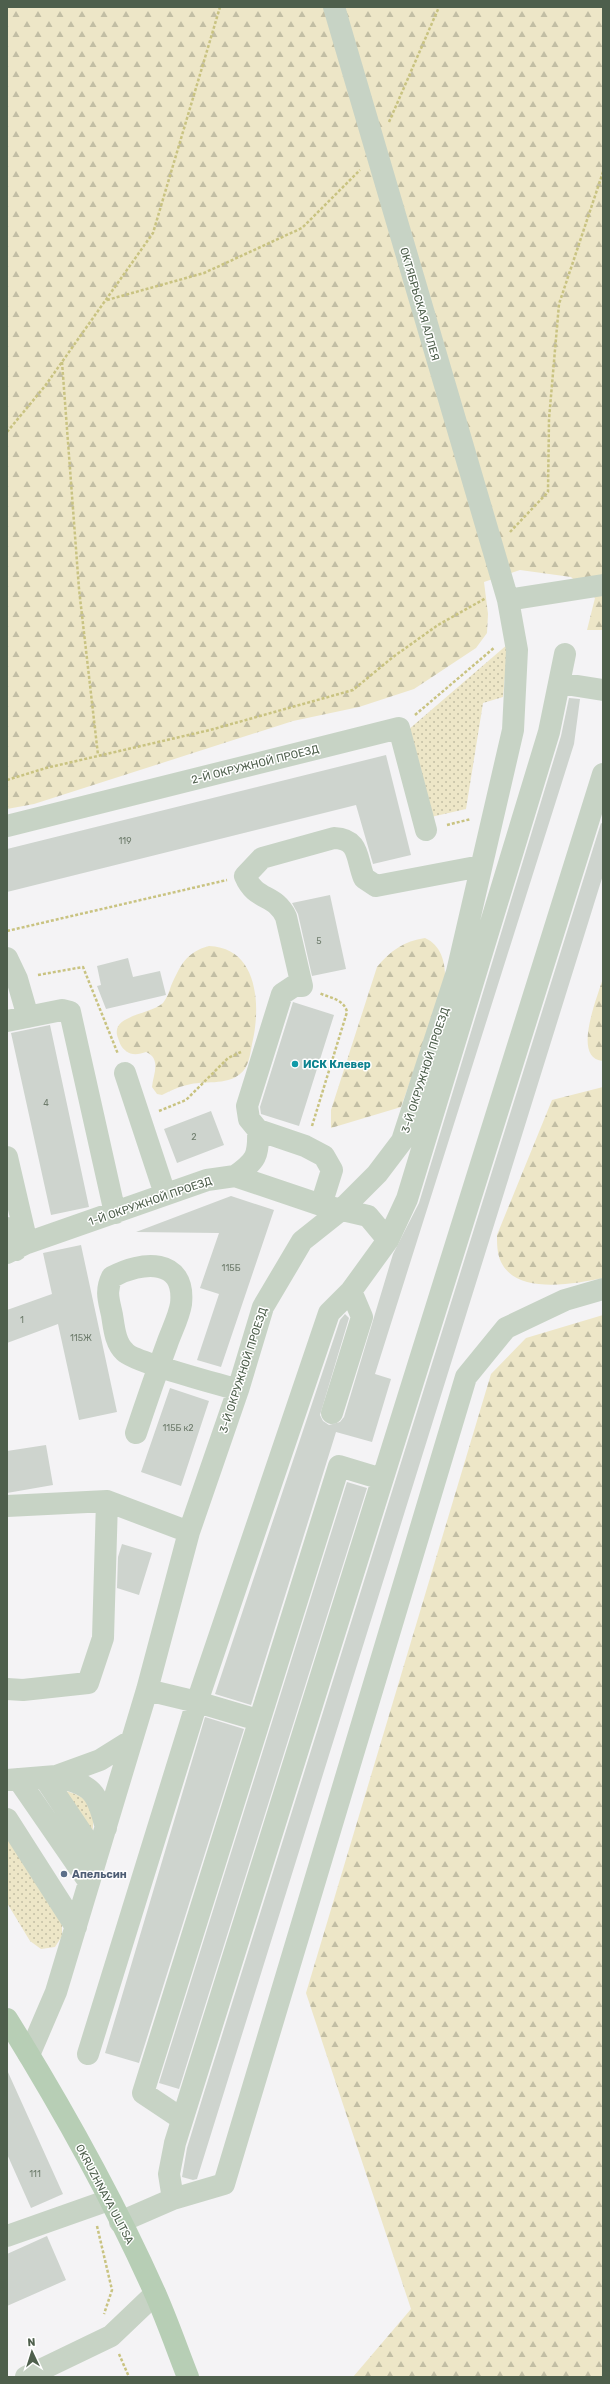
<svg xmlns="http://www.w3.org/2000/svg" width="610" height="2384" font-family="Rubik,sans-serif">
  <style>
    .green { fill: url(#green-dots) }
    .forest { fill: url(#forest-firs) }
    .building { fill: #ced4ce }
    .lines { fill: none; stroke-linecap: round; stroke-linejoin: round }
    .path { stroke: #c9c381; stroke-width: 2.5; stroke-dasharray: 3 2; stroke-linecap: butt }
    .minor { stroke: #c7d3c5; stroke-width: 22 }
    .major { stroke: #b7ceb5; stroke-width: 22 }
    .culture-dot { fill: #0f9aa8; stroke: #fff; stroke-width: 1.5 }
    .service-dot { fill: #5c6f8a; stroke: #fff; stroke-width: 1.5 }
    .labels { text-anchor: middle; stroke-width: 3; stroke-linejoin: round; paint-order: stroke }
    .number-label { font-size: 9px; fill: #6e7c6c }
    .street-label { font-size: 11px; fill: #4e5f4c; stroke: #fff }
    .culture-label { font-size: 11px; font-weight: bold; fill: #0d838f; stroke: #fff; text-anchor: start }
    .service-label { font-size: 11px; font-weight: bold; fill: #4e5e75; stroke: #fff; text-anchor: start }
  </style>
  <defs>
    <pattern id="green-dots" width="8" height="8" patternUnits="userSpaceOnUse"><rect width="8" height="8" fill="#ede6c7"/><path d="M2 2h.1M6 6h.1" fill="none" stroke="#c2bea4" stroke-width="1.8" stroke-linecap="round"/></pattern>
    <pattern id="forest-firs" width="22" height="20" patternUnits="userSpaceOnUse"><rect width="22" height="20" fill="#ede6c7"/><path d="M5 1l3.5 6h-7zM16 11l3.5 6h-7z" fill="#c2bea4"/></pattern>
  </defs>
  <rect width="100%" height="100%" fill="#f4f3f5"/>
  <path class="green" d="M508,644L503,697L483,703L466,809L431,817L408,730Z
    M62,1790C91,1797 96,1807 92,1836Z
    M7,1835L62,1924V1936L55,1947L41,1949L30,1941L7,1903Z"/>
  <path class="forest" d="M7,7H603V630H587L595,598L571,577L520,570L484,582L488,614L487,633L476,648L414,689L359,707L293,721L34,804L7,809Z
    M425,938C443,946 446,966 445,984L401,1107L331,1128V1110L377,967C390,951 404,941 425,938Z
    M209,946C259,948 261,1007 252,1044C250,1055 249,1067 240,1074C226,1086 204,1080 187,1085C178,1087 170,1091 162,1095L157,1094L152,1087C153,1075 162,1059 146,1052C140,1054 132,1056 126,1051C121,1047 120,1044 118,1038C109,1015 150,1015 163,1003C167,998 169,992 171,986C180,966 186,952 209,946Z
    M603,978V1061C571,1059 598,996 603,978Z
    M603,1087V1278C574,1284 517,1295 501,1262C497,1253 497,1244 497,1235L552,1100Z
    M603,1315V2377H353L411,2309L306,1993L491,1374L526,1338Z"/>
  <path class="building" d="M569,698L580,699L574,744L375,1374L391,1379L372,1442L336,1432L251,1705L215,1694L340,1320L345,1314L349,1318L320,1415L323,1421L329,1425L340,1422L344,1417L393,1254L419,1203L561,736Z
    M386,755L411,855L373,864L356,805L7,892V849Z
    M601,823L603,824V875L197,2179L193,2180L182,2177L187,2148L203,2096Z
    M330,895L346,969L312,976L298,914L292,903Z
    M128,958L133,977L160,971L166,995L106,1009L97,986L101,985L97,966Z
    M293,1002L334,1015L299,1126L261,1114L260,1107Z
    M50,1025L89,1207L51,1215L11,1033Z
    M211,1111L224,1145L177,1163L164,1129Z
    M231,1196L274,1210L221,1367L197,1360L219,1294L200,1288L219,1233L136,1232Z
    M81,1245L117,1412L79,1420L58,1324L7,1343V1310L52,1294L43,1253Z
    M170,1388L209,1401L181,1486L141,1472Z
    M46,1445L53,1485L7,1493V1451Z
    M347,1482L367,1488L179,2089L159,2083Z
    M122,1544L152,1553L139,1595L117,1588L118,1557Z
    M205,1717L244,1729L139,2063L105,2053Z
    M7,2070L63,2194L31,2208L7,2154Z
    M47,2236L66,2280L7,2306V2254Z"/>
  <g class="lines">
    <path class="path" d="M389,122L439,7
      M107,300L204,273L302,228L360,170
      M62,362L79,589L98,755
      M7,432L45,386L153,233L220,7
      M510,532L548,492L549,419L559,304L603,172
      M415,715L495,647
      M7,780L46,768L210,730L353,690L393,657L438,625L486,598
      M447,825L471,819
      M7,931L227,880
      M38,975L83,967L118,1054
      M159,1111L186,1100L228,1058L241,1052
      M312,1126L347,1012C344,999 330,998 319,993
      M97,2226L112,2290L104,2314
      M119,2354L129,2377"/>
    <path class="minor" d="M508,600L603,585
      M559,683L603,690
      M7,826L399,728L426,830
      M7,958L17,979L28,1017
      M7,1021L62,1010L70,1012L115,1213
      M125,1073L165,1194
      M7,1157L27,1243
      M235,1176C256,1161 259,1156 258,1130
      M321,1205L332,1170L324,1156L305,1146L258,1130L249,1119L247,1106L282,994L294,986H302L286,917C275,893 256,902 245,876L262,858L334,838C360,839 356,858 364,878L376,886L481,866
      M7,1228L16,1250
      M7,1253L27,1243L207,1180L235,1176L321,1205L368,1216L388,1240
      M332,1413L362,1317L351,1291L388,1240L407,1199L549,732L565,654
      M136,1433C146,1403 156,1374 167,1344C171,1332 179,1317 181,1304C186,1257 141,1261 112,1277C105,1291 109,1301 112,1315C114,1327 115,1343 125,1352C134,1362 219,1384 238,1390
      M7,1506L107,1501L189,1532
      M7,1689L23,1690L88,1683L103,1638L107,1501
      M147,1690L197,1702L258,1720
      M56,1776C93,1786 97,1791 106,1828
      M44,1777L97,1856
      M18,1779L89,1882
      M7,1780L56,1776L100,1760L132,1740
      M7,1819L76,1927
      M88,2054L197,1702L329,1313L351,1291
      M29,2055L56,1992L147,1690L189,1532L238,1390L263,1307L302,1241L341,1210L377,1174L402,1141L457,972L513,730L517,650L508,600L334,7
      M182,2119L143,2093L339,1466L382,1479
      M173,2199L224,2184L466,1377L506,1328L565,1300L603,1289
      M120,2222L173,2199L169,2174L175,2143L603,774
      M7,2236L109,2200
      M26,2377L111,2336L155,2294"/>
    <path class="major" d="M7,2019C61,2106 113,2199 155,2293C167,2320 177,2349 188,2377"/>
  </g>
  <circle class="culture-dot" cx="295" cy="1064" r="4"/>
  <circle class="service-dot" cx="64" cy="1874" r="4"/>
  <g class="labels">
    <g class="number-label">
      <text x="125" y="844">119</text>
      <text x="319" y="944">5</text>
      <text x="46" y="1106">4</text>
      <text x="194" y="1140">2</text>
      <text x="231" y="1271">115Б</text>
      <text x="22" y="1323">1</text>
      <text x="81" y="1341">115Ж</text>
      <text x="178" y="1431">115Б к2</text>
      <text x="35" y="2177">111</text>
    </g>
    <g class="street-label">
      <text transform="translate(420 304) rotate(74)" y="4">ОКТЯБРЬСКАЯ АЛЛЕЯ</text>
      <text transform="translate(255 764) rotate(-14)" y="4">2-Й ОКРУЖНОЙ ПРОЕЗД</text>
      <text transform="translate(425 1070) rotate(-72)" y="4">3-Й ОКРУЖНОЙ ПРОЕЗД</text>
      <text transform="translate(150 1201) rotate(-19)" y="4">1-Й ОКРУЖНОЙ ПРОЕЗД</text>
      <text transform="translate(243 1370) rotate(-72)" y="4">3-Й ОКРУЖНОЙ ПРОЕЗД</text>
      <text transform="translate(105 2194) rotate(62)" y="4">OKRUZHNAYA ULITSA</text>
    </g>
    <g class="culture-label">
      <text x="303" y="1068">ИСК Клевер</text>
    </g>
    <g class="service-label">
      <text x="72" y="1878">Апельсин</text>
    </g>
  </g>
  <rect width="610" height="2384" fill="none" stroke="#4e5f4c" stroke-width="16"/>
  <g transform="translate(32 2352) rotate(356)" stroke="#ffffff" stroke-width="3" paint-order="stroke">
  <path d="M0-3L7 15L0 10L-7 15Z" fill="#4e5f4c"/>
  <text y="-6" font-size="11" font-weight="bold" text-anchor="middle" fill="#4e5f4c">N</text>
  </g>
</svg>
